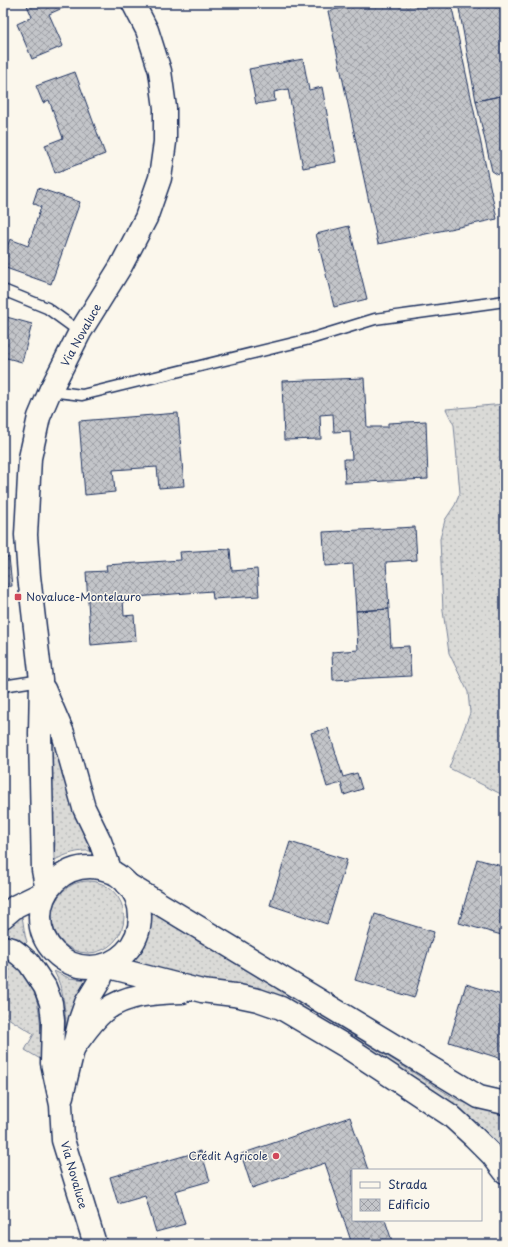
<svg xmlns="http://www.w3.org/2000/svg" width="508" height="1247" font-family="'Playpen Sans',sans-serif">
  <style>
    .grass { fill: url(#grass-dots); stroke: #7a849a }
    .building { fill: url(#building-cross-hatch); stroke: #1b2f5e }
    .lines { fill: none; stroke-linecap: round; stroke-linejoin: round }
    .lane-casing { stroke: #1b2f5e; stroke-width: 13 }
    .secondary-casing { stroke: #1b2f5e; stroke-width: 25 }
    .highway-casing { stroke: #1b2f5e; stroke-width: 25 }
    .lane { stroke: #fbf7ec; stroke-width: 10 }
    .secondary { stroke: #fbf7ec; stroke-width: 22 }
    .highway { stroke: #fbf7ec; stroke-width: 22 }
    .poi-dot { fill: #d1495b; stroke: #fbf7ec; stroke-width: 1.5 }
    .labels { text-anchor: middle; stroke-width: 3; stroke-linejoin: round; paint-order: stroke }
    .street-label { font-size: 11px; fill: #1b2f5e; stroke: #fbf7ec }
    .poi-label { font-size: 11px; fill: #1b2f5e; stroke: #fbf7ec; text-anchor: start }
  </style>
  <defs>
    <pattern id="grass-dots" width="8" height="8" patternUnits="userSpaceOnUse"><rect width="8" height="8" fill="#dadad7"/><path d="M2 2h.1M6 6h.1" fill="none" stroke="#babbbb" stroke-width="1.8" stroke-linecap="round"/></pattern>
    <pattern id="building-cross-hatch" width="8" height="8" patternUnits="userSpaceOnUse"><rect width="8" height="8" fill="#c3c5c9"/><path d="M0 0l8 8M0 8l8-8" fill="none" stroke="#9ea0a6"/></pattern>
  </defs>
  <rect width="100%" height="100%" fill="#fbf7ec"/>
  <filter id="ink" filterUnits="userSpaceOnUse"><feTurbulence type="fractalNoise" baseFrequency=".025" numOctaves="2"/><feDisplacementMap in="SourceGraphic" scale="8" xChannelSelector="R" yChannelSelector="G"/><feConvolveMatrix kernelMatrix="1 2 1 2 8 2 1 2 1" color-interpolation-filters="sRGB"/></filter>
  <g filter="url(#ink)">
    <path class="grass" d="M505,404V796L449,768L470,713L468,692L449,653L443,611L440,539L445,520L455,505L460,493L454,425L446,409Z
      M52,733L54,736L69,797L80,826L92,851C78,850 66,854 53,861L55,844L48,737Z
      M52 917a36 36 0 1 1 72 0a36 36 0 1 1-72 0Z
      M155,912L456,1099C472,1106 488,1112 505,1115V1155L477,1124L422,1083L298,1004L279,996L134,969L130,966C133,961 137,957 140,953C148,942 150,929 151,916Z
      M19,917H22C24,925 24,934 27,942L25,944L19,941L3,937V931Z
      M3,957C44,978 40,1021 42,1060L25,1050L34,1034L3,1015Z
      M54,971L69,978L87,980L88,982L68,1029H66C65,1007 64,991 54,971Z"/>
    <path class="building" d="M26,3H74L49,14L63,46L32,59L17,24L32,17Z
      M367,3H451L497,219L378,244L328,11Z
      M458,3H505V95L476,101Z
      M303,59L309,90L322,87L336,162L303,168L288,89L274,92L275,101L256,104L249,69Z
      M75,72L105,154L55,173L45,145L63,138L49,100L43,103L36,86Z
      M505,95V179L492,171L476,101Z
      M38,188L80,202L51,284L3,267V259L10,239L28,246L41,207L33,203Z
      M349,226L367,299L334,307L316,234Z
      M3,316L32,324L22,362L3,357Z
      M364,378L367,427H388V423L426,421L428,479L345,483L344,459H352L350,431L334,432L333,414L320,415L321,439L284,440L282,381Z
      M178,413L184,486L159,488L157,467L113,470L115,492L85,495L79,421Z
      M415,527L417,560L386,562L389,609L356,611L353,564L325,566L323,532Z
      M230,549L232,571L257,569L259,596L213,599L212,591L123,598L124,616L134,615L136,641L91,645L86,572L107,571L106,565L181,560L180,552Z
      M9,557L12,586L3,587V558Z
      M389,609L391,647L409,646L411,676L333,680L332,652L358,650L356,611Z
      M328,728L343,777L357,773L362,789L344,795L341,783L327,787L311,733Z
      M290,842L347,860L327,924L270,905Z
      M477,859L505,867V936L459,923Z
      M375,914L434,932L414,998L355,980Z
      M466,984L505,996V1060L449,1042Z
      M350,1117L368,1170H353V1220H385L393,1244H352L325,1163L252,1188L241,1154Z
      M201,1151L210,1181L175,1191L185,1224L156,1232L145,1196L118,1204L110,1177Z"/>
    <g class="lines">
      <g class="lane-casing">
        <path id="lane" d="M3,290L47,308L80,332
          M50,391L82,395L310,339L375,319L505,301
          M3,686L41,680"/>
      </g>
      <g class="secondary-casing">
        <path id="secondary" d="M44,689L63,733L84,808L100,841L111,872
          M40 917a50 50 0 1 1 100 0a50 50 0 1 1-100 0Z
          M3,917L16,906L47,891L43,870L40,734L41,680L29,576L26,535L30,458L39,417L50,391L80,332L121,266L146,218L160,178L165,142V108L160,71L147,30L133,3
          M3,947L12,949L20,955L29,963L45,987L51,1003L53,1021L52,1063L61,1105L63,1140L95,1244
          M62,1096L80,1020L86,1003L100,980L105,966"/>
      </g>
      <g class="highway-casing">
        <path id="highway" d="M127,884L479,1097L505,1103
          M105,966L202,991L234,995L258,1000L281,1008L347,1047L450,1115L474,1137L492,1155L505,1172
          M74,1047C83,1035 92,1021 104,1011C126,994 155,993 182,992"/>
      </g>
      <use href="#lane" class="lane"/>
      <use href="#secondary" class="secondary"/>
      <use href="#highway" class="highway"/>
    </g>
  </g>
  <g class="poi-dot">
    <rect x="14" y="593" width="8" height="8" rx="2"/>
    <circle cx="276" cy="1156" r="4"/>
  </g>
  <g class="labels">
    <g class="street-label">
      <text transform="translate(81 335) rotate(-61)" y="4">Via Novaluce</text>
      <text transform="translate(74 1175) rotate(74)" y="4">Via Novaluce</text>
    </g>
    <g class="poi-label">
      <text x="26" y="601">Novaluce-Montelauro</text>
      <text x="268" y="1160" text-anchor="end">Crédit Agricole</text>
    </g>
  </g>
  <rect width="508" height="1247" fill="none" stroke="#fbf7ec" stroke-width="16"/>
  <rect x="8" y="8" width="492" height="1231" fill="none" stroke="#1b2f5e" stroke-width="1.5" filter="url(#ink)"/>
  <rect x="352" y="1169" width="130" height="52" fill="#fbf7ec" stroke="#a1a7b3"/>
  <rect x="360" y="1182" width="20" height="6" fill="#fbf7ec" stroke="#a1a7b3"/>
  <text x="388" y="1189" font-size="12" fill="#1b2f5e">Strada</text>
  <rect x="360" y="1199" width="20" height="12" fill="url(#building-cross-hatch)" stroke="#a1a7b3"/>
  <text x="388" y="1209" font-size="12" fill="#1b2f5e">Edificio</text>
</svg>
